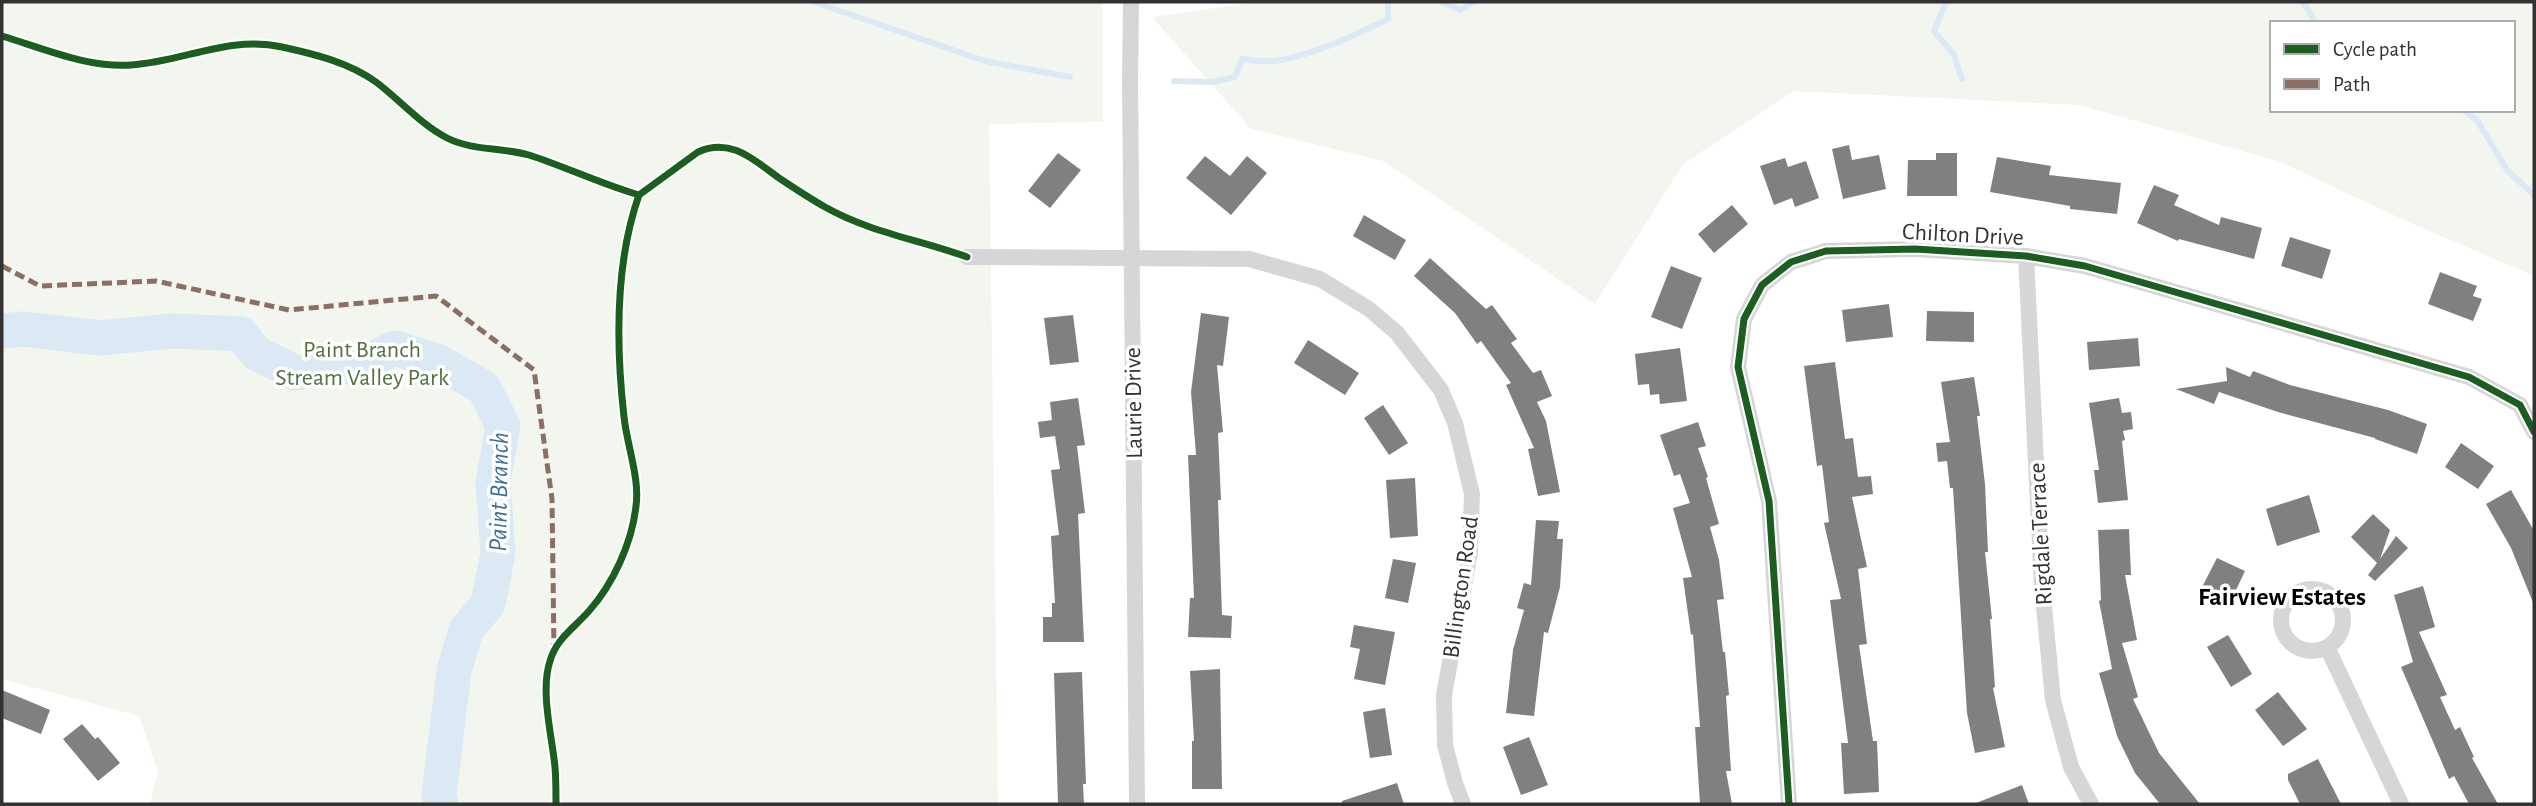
<svg xmlns="http://www.w3.org/2000/svg" width="2536" height="806" font-family="'Alegreya Sans',sans-serif">
  <style>
    .green { fill: #f2f6ee; fill-rule: evenodd }
    .lines { fill: none; stroke-linecap: round; stroke-linejoin: round }
    .stream { stroke: #dbe9f4; stroke-width: 6 }
    .river { stroke: #dbe9f4; stroke-width: 35 }
    .building { fill: #808080 }
    .street { stroke: #d6d6d6; stroke-width: 16 }
    .quiet { stroke: #8d6e63; stroke-width: 5; stroke-dasharray: 10 5; stroke-linecap: butt }
    .cycleway-casing { stroke: #fff; stroke-width: 11 }
    .cycleway { stroke: #1b5e20; stroke-width: 7 }
    .labels { text-anchor: middle; stroke-width: 7; stroke-linejoin: round; paint-order: stroke }
    .street-label { font-size: 24px; fill: #323232; stroke: #fff }
    .park-label { font-size: 24px; fill: #52713c; stroke: #fff }
    .water-label { font-size: 26px; font-style: italic; fill: #3b6f99; stroke: #fff }
    .neighbourhood-label { font-size: 26px; font-weight: bold; fill: #000; stroke: #fff }
  </style>
  <rect width="100%" height="100%" fill="#fff"/>
  <path class="green" d="M2,2H1103V122L989,124L998,804H150L158,771L139,716L2,679Z
    M1257,2H2534V276L2415,225L2278,161L2079,105L1793,91L1683,164L1595,304L1383,161L1251,129L1152,17ZM2272,23H2513V110H2272Z"/>
  <g class="lines">
    <path class="stream" d="M814,2L985,61L1070,77
      M1442,2L1460,10L1474,2
      M1946,2L1934,31L1954,55L1962,79
      M2303,2L2316,23
      M1174,81L1212,82L1235,77L1242,59C1252,60 1264,62 1275,61C1314,55 1353,36 1388,19V2
      M2463,110L2477,120L2507,170L2534,195"/>
    <path class="river" d="M2,331L23,329L100,338L172,331L241,334L256,353L296,373L361,365L395,348L439,362L484,388L503,426L493,482L498,553L488,604L466,630L454,671L439,795L441,804"/>
  </g>
  <path class="building" d="M1849,145L1852,160L1879,155L1886,189L1843,199L1832,149Z
    M1058,153L1081,170L1050,208L1028,191Z
    M1936,153H1957V196H1907L1908,160H1936Z
    M1205,156L1230,176L1247,156L1267,173L1231,215L1186,178Z
    M1997,157L2051,166L2049,175L2121,183L2117,214L2070,209V206L1990,192Z
    M1785,158L1788,167L1806,161L1819,198L1795,207L1792,198L1774,205L1760,166Z
    M2154,185L2179,195L2174,205L2219,225L2221,217L2262,228L2254,259L2179,239L2178,241L2137,223Z
    M1732,205L1748,224L1714,253L1698,234Z
    M1364,215L1406,240L1395,260L1353,236Z
    M2290,237L2331,250L2322,279L2281,266Z
    M1430,258L1486,309L1492,305L1517,339L1511,343L1533,373L1541,370L1552,396L1537,402L1546,421L1560,492L1538,496L1528,449L1534,448L1506,385L1511,383L1481,341L1477,344L1455,313L1414,276Z
    M1671,266L1702,278L1682,329L1651,317Z
    M2440,272L2477,286L2473,296L2482,299L2473,321L2428,304Z
    M1889,304L1893,337L1846,342L1842,310Z
    M1927,311L1974,312V342L1926,341Z
    M1201,313L1229,317L1223,366L1217,365L1223,432L1218,433L1221,500H1218L1222,615L1232,616L1231,638L1188,637L1190,598H1194L1188,455H1196L1191,392Z
    M1073,315L1079,362L1050,365L1044,318Z
    M2138,338L2140,366L2089,370L2087,342Z
    M1308,340L1359,373L1345,395L1294,363Z
    M1680,348L1687,401L1660,404L1659,394L1650,395L1649,384L1638,385L1635,354Z
    M1835,362L1845,439L1853,438L1858,477L1871,476L1873,494L1852,497L1867,567L1858,569L1867,644L1859,645L1873,741H1877L1879,792L1844,794L1841,743H1848L1830,600L1841,599L1824,523L1829,522L1822,465L1817,466L1804,366Z
    M2226,367L2250,377L2253,371L2290,385L2388,410L2427,424L2417,454L2375,439V438L2278,412L2219,392L2214,404L2176,389L2227,381Z
    M1974,377L1980,416H1977L1985,484L1988,552H1985L1992,619H1990L1995,687L1993,688L2005,747L1975,753L1967,713L1953,488H1950L1947,461L1938,462L1936,443L1950,442L1941,382Z
    M1078,398L1085,445L1077,446L1085,513L1078,514L1084,642H1043V617H1052V603H1055L1051,536L1059,535L1051,470L1060,469L1055,436L1040,438L1038,422L1052,420L1050,402Z
    M2119,398L2122,413L2131,412L2133,429L2123,431L2125,440L2122,441L2128,500L2098,503L2094,470H2099L2089,403Z
    M1383,405L1408,443L1389,455L1364,418Z
    M1698,422L1706,446L1698,448L1708,477L1706,478L1719,524L1710,527L1719,560L1724,599L1717,600L1723,652H1725L1729,695L1726,696L1731,771H1726L1732,804H1700L1695,727H1700L1693,634L1691,635L1683,578L1692,577L1673,508L1690,503L1680,474L1674,476L1660,435Z
    M2461,443L2494,466L2478,489L2445,467Z
    M1415,478L1418,536L1390,538L1386,480Z
    M2511,490L2534,531V605L2511,548L2486,504Z
    M2309,495L2320,532L2277,546L2266,509Z
    M2373,514L2390,530L2380,559L2396,536L2408,548L2375,581L2368,575L2377,563L2351,537Z
    M1536,520L1559,521L1557,539H1563L1560,587L1548,633L1544,632L1534,716L1506,713L1513,650L1524,610L1517,608L1524,583L1531,585Z
    M2129,529L2131,575H2125L2137,640L2122,643L2138,697L2133,699L2159,753L2200,804H2160L2135,773L2117,736L2099,673L2112,669L2099,601L2101,600L2098,530Z
    M2217,558L2245,571L2229,605L2200,591Z
    M1393,559L1416,563L1408,603L1385,598Z
    M2423,586L2435,627L2419,632L2447,695L2440,697L2455,730L2460,727L2474,757L2472,758L2498,804H2469L2454,776L2449,779L2401,667L2413,662L2394,595Z
    M1354,625L1395,632L1385,685L1354,679L1360,649L1350,647Z
    M2228,635L2252,674L2231,687L2207,647Z
    M1220,669L1222,789H1192V741H1194L1190,671Z
    M1082,672L1086,784H1083L1084,804H1058L1054,673Z
    M2,690L50,710L41,734L2,718Z
    M2278,692L2307,729L2283,746L2255,710Z
    M1385,708L1392,755L1370,758L1363,712Z
    M82,724L95,739L98,737L120,763L98,781L63,739Z
    M1529,737L1548,785L1521,795L1503,747Z
    M2318,759L2341,804H2300L2288,780V774Z
    M1397,783L1404,804H1342V801Z
    M2022,785L2029,804H1976V803Z"/>
  <g class="lines">
    <path class="street" d="M1131,2L1130,81L1137,804
      M2026,256L2042,586L2053,700L2071,767L2091,804
      M967,257L1249,259L1320,279L1369,309L1397,333L1441,390L1455,423L1472,494L1470,552L1444,695L1445,745L1455,783L1463,804
      M2281 620a31 31 0 1 1 62 0a31 31 0 1 1-62 0Z
      M2327,647L2401,804
      M1789,804L1769,501L1738,367L1744,319L1762,285L1791,262L1826,251L1915,249L2026,256L2085,266L2469,377L2520,405L2534,432"/>
    <path class="quiet" d="M2,266L40,286L156,281L289,310L436,296L534,370L552,499L554,650"/>
    <g class="cycleway-casing">
      <path id="cycleway" d="M2,36C42,48 87,68 131,65C183,62 229,35 282,47C314,54 348,62 376,82C400,100 420,124 447,138C473,151 501,147 529,155C566,167 601,184 639,195C615,263 616,346 624,417C627,445 640,479 636,506C632,543 613,584 589,611C574,628 556,639 550,661C540,691 552,736 555,767C556,779 556,792 556,804
        M639,195L698,152C731,137 754,160 779,178C794,188 809,198 825,207C869,232 920,240 967,257
        M1789,804L1769,501L1738,367L1744,319L1762,285L1791,262L1826,251L1915,249L2026,256L2085,266L2469,377L2520,405L2534,432"/>
    </g>
    <use href="#cycleway" class="cycleway"/>
  </g>
  <g class="labels">
    <g class="street-label">
      <text transform="translate(1963 234) rotate(3)" y="8">Chilton Drive</text>
      <text transform="translate(1133 403) rotate(-91)" y="8">Laurie Drive</text>
      <text transform="translate(2040 534) rotate(-93)" y="8">Rigdale Terrace</text>
      <text transform="translate(1460 587) rotate(-82)" y="8">Billington Road</text>
    </g>
    <g class="park-label">
      <text x="362" y="357">Paint Branch<tspan x="362" dy="28">Stream Valley Park</tspan></text>
    </g>
    <g class="water-label">
      <text transform="translate(498 492) rotate(-89)" y="9">Paint Branch</text>
    </g>
    <g class="neighbourhood-label">
      <text x="2282" y="605">Fairview Estates</text>
    </g>
  </g>
  <rect width="2536" height="806" fill="none" stroke="#323232" stroke-width="7"/>
  <rect x="2270" y="21" width="245" height="91" fill="#ffffff" stroke="#adadad" stroke-width="2"/>
  <rect x="2284" y="44" width="35" height="10" fill="#1b5e20" stroke="#adadad" stroke-width="2"/>
  <text x="2333" y="56" font-size="21" fill="#323232">Cycle path</text>
  <rect x="2284" y="79" width="35" height="10" fill="#8d6e63" stroke="#adadad" stroke-width="2"/>
  <text x="2333" y="91" font-size="21" fill="#323232">Path</text>
</svg>
